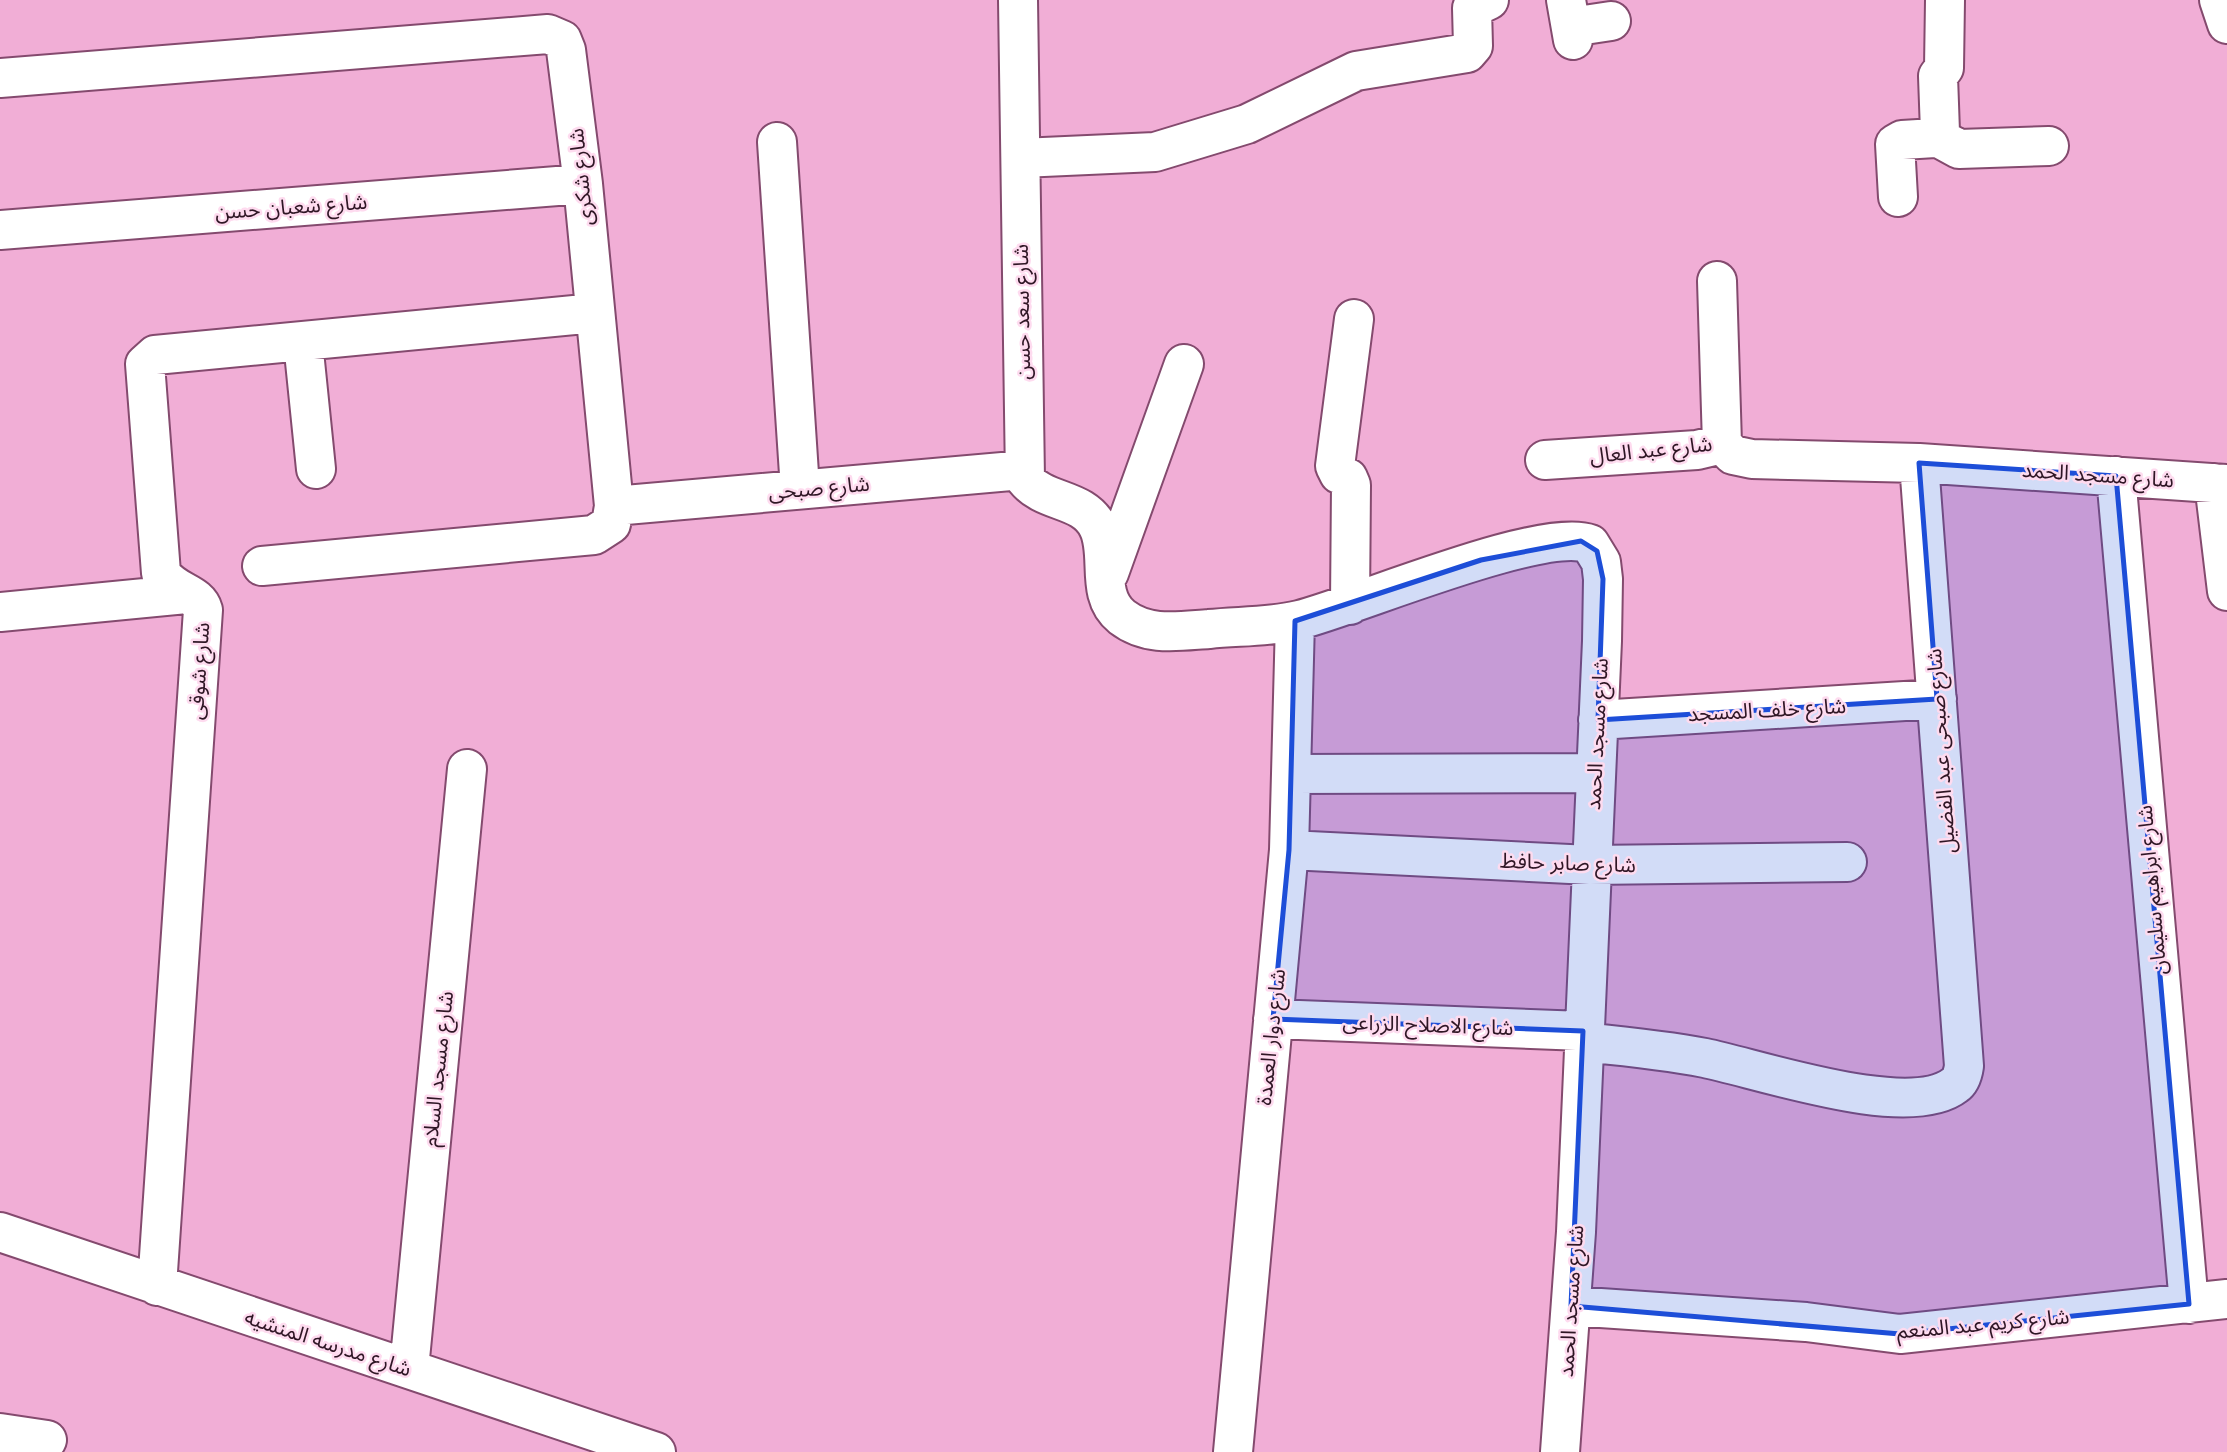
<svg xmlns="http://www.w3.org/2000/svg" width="2227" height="1452" font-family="'Noto Sans','Noto Sans Arabic',sans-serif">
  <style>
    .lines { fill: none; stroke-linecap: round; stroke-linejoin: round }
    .minor-casing { stroke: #844a6e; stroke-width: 42 }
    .minor { stroke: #fff; stroke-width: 38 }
    .marked { fill: #1d4ed8; fill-opacity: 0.2; stroke: #1d4ed8; stroke-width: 5; stroke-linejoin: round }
    .labels { text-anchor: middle; stroke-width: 5; stroke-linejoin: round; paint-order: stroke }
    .street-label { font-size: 21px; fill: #2f1625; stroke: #fedbef }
  </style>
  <rect width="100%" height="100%" fill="#f1aed6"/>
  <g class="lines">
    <g class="minor-casing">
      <path id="minor" d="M1018,0L1025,479C1045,504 1083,497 1098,527C1112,554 1094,595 1122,617C1148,637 1179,631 1209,629C1238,626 1271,627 1299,620C1358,605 1542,526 1590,544L1601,562L1603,579L1602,641L1576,1232L1560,1452
        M1566,0L1573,40
        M2219,0L2227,24
        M1571,27L1611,21
        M0,78L548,34L562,40L566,50L583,184L614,506L611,524L594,535L262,566
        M1937,137L1959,149L2049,146
        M777,142L800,489
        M1021,158L1155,152L1247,124L1356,71L1467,53L1473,46L1472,8L1489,0
        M1898,197L1895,144L1902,140L1935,138L1940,132L1938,76L1944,68L1945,0
        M0,230L583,184
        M1717,281L1722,444
        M303,342L316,469
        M1722,444L1733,455L1752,459L1919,463L2227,484
        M1545,460L1697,450L1722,444
        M2116,476L2189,1304
        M2214,483L2227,591
        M614,506L1024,470
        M1109,573L1184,364
        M1350,605L1351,485L1348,478L1339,474L1335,466L1354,319
        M0,612L186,594
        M1598,720L1937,699
        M1292,774L1594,773
        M1289,850L1590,865L1847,862
        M1273,1019L1583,1031
        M1583,1042C1623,1046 1665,1050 1705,1058C1759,1069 1909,1121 1955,1085C1961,1081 1963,1073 1964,1066L1919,463
        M0,1232L656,1452
        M157,1286L203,610C198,592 174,593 161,573L145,364L155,355L595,313
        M1571,1306L1806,1322L1900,1334L2227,1299
        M409,1369L467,769
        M0,1433L47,1440
        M1233,1452L1289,850L1295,621"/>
    </g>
    <use href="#minor" class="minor"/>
  </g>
  <path class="marked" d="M1919,463L2116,476L2189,1304L1900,1334L1571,1306L1583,1031L1273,1019L1289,850L1295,621L1481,560L1581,541L1597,551L1603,579L1598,720L1937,699Z"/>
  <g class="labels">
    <g class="street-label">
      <text transform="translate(581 177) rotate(-96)" y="7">شارع شكرى</text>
      <text transform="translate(291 207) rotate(-4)" y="7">شارع شعبان حسن</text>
      <text transform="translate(1022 312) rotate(-91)" y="7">شارع سعد حسن</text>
      <text transform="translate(1651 450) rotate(-6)" y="7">شارع عبد العال</text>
      <text transform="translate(2098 475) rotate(4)" y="7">شارع مسجد الحمد</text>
      <text transform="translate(819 488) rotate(-5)" y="7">شارع صبحى</text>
      <text transform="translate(199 671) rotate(-86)" y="7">شارع شوقى</text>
      <text transform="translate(1767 710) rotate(-3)" y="7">شارع خلف المسجد</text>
      <text transform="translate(1597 734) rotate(-87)" y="7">شارع مسجد الحمد</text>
      <text transform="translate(1941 751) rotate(-94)" y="7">شارع صبحى عبد الفضيل</text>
      <text transform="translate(1568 863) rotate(2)" y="7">شارع صابر حافظ</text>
      <text transform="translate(2152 890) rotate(-95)" y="7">شارع ابراهيم سليمان</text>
      <text transform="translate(1428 1025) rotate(2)" y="7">شارع الاصلاح الزراعى</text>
      <text transform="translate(1271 1037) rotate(-84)" y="7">شارع دوار العمدة</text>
      <text transform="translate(438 1069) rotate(-84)" y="7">شارع مسجد السلام</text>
      <text transform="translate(1571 1301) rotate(-86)" y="7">شارع مسجد الحمد</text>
      <text transform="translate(1983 1324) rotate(-5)" y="7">شارع كريم عبد المنعم</text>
      <text transform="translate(328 1343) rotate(18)" y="7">شارع مدرسه المنشيه</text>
    </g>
  </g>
</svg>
